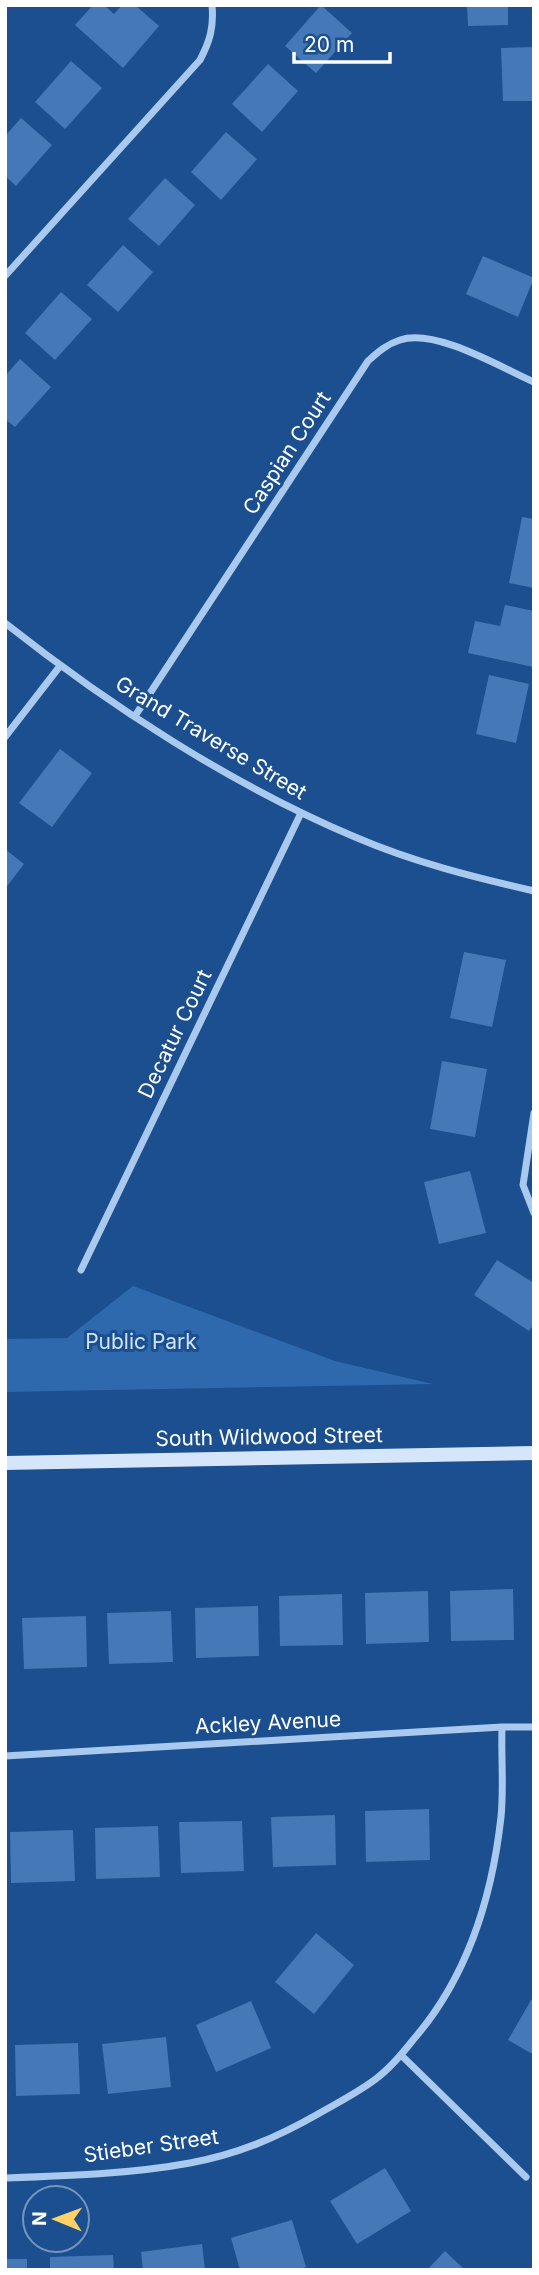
<svg xmlns="http://www.w3.org/2000/svg" width="539" height="2275" font-family="Inter,sans-serif">
<rect width="100%" height="100%" fill="#1b4f8f"/>
<path fill="#2e69ad" d="M133 1286 335 1361 433 1384 5 1392V1339L67 1338Z"/>
<path fill="#4478b7" d="M93 5H104L114 14 122 5H135L159 26 123 68 75 25Z
M321 5 352 33 316 73 285 46Z
M467 5H508V25L468 26Z
M534 47V101H503L501 48Z
M71 61 102 88 65 129 35 102Z
M268 64 298 91 262 132 232 104Z
M21 118 52 145 16 186 5 176V136Z
M226 132 257 159 221 200 191 172Z
M165 178 195 205 159 246 128 219Z
M123 245 153 272 118 312 87 285Z
M483 256 534 278 518 317 466 294Z
M61 292 92 319 55 360 25 333Z
M20 359 51 387 15 427 5 419V376Z
M522 517 534 519V588L509 583Z
M505 605 534 611 533 667 468 653 475 621 500 626Z
M489 675 529 684 516 743 476 734Z
M60 749 92 773 52 827 19 803Z
M5 849 24 864 5 889Z
M464 952 506 960 492 1027 450 1018Z
M442 1061 487 1069 475 1137 430 1129Z
M470 1171 486 1233 439 1244 424 1182Z
M497 1260 534 1283V1324L529 1331 474 1295Z
M513 1589 514 1640 451 1641 450 1591Z
M428 1591 429 1642 366 1644 365 1593Z
M342 1594 343 1645 280 1646 279 1596Z
M258 1606 259 1656 196 1658 195 1608Z
M171 1611 173 1662 109 1664 107 1613Z
M86 1616 87 1667 24 1669 22 1618Z
M429 1809 430 1860 366 1862 365 1811Z
M335 1815 336 1865 273 1867 271 1817Z
M242 1821 244 1871 181 1873 179 1822Z
M158 1826 160 1877 96 1879 95 1828Z
M73 1830 75 1881 11 1883 10 1832Z
M316 1933 354 1965 314 2014 275 1982Z
M534 1995V2055L508 2040Z
M251 2001 271 2048 216 2072 196 2025Z
M166 2037 171 2087 108 2094 102 2044Z
M78 2043 80 2094 16 2096 15 2045Z
M385 2168 411 2211 357 2244 330 2201Z
M292 2220 306 2267 297 2270H240L231 2238Z
M202 2244 205 2270H143L141 2252Z
M445 2251 465 2270H427Z
M113 2255 114 2270H50V2257Z
M5 2259H27V2270H5Z"/>
<g fill="none" stroke-linecap="round" stroke-linejoin="round">
<path stroke="#a9c9ee" stroke-width="7" d="M5 276 200 60C210 41 214 27 212 5
M5 623C110 706 232 785 355 837 413 862 473 877 534 891
M135 716 368 361C378 352 387 344 400 340 435 328 500 367 534 382
M5 737 60 666
M534 1113 523 1185 534 1213
M81 1270 301 813
M5 1756 502 1727H534
M401 2055 526 2177
M5 2178C66 2176 130 2174 190 2163 238 2154 276 2138 318 2114 337 2103 359 2092 377 2078 390 2068 402 2054 413 2040 467 1978 492 1898 501 1817 504 1788 501 1757 502 1727"/>
<path stroke="#d6e6fa" stroke-width="14" d="M5 1463 534 1453"/>
</g>
<g text-anchor="middle" stroke-width="6" stroke-linejoin="round" paint-order="stroke">
<g font-size="21" fill="#fff" stroke="#1b4f8f">
<text transform="translate(287 453) rotate(-57)" y="7">Caspian Court</text>
<text transform="translate(211 738) rotate(31)" y="7">Grand Traverse Street</text>
<text transform="translate(175 1034) rotate(-64)" y="7">Decatur Court</text>
<text transform="translate(269 1437) rotate(-1)" y="7">South Wildwood Street</text>
<text transform="translate(268 1723) rotate(-3)" y="7">Ackley Avenue</text>
<text transform="translate(151 2146) rotate(-8)" y="7">Stieber Street</text>
</g>
<g font-size="21" fill="#cfe3fa" stroke="#1b4f8f">
<text x="141" y="1349">Public Park</text>
</g>
</g>
<rect width="539" height="2275" fill="none" stroke="#ffffff" stroke-width="14"/>
<g transform="translate(56 2219) rotate(271)"><circle r="33" fill="#1b4f8f" stroke="#7695bc" stroke-width="2"/>
<path d="M0-5L12 26L0 18L-12 26Z" fill="#ffd166"/>
<text y="-10" font-size="19" font-weight="bold" text-anchor="middle" fill="#ffffff">N</text>
</g>
<path d="M294 52v10h96v-10" fill="none" stroke="#ffffff" stroke-width="3.5"/>
<text x="304" y="52" font-size="21" fill="#ffffff" stroke="#1b4f8f" stroke-width="5" paint-order="stroke">20 m</text>
</svg>
